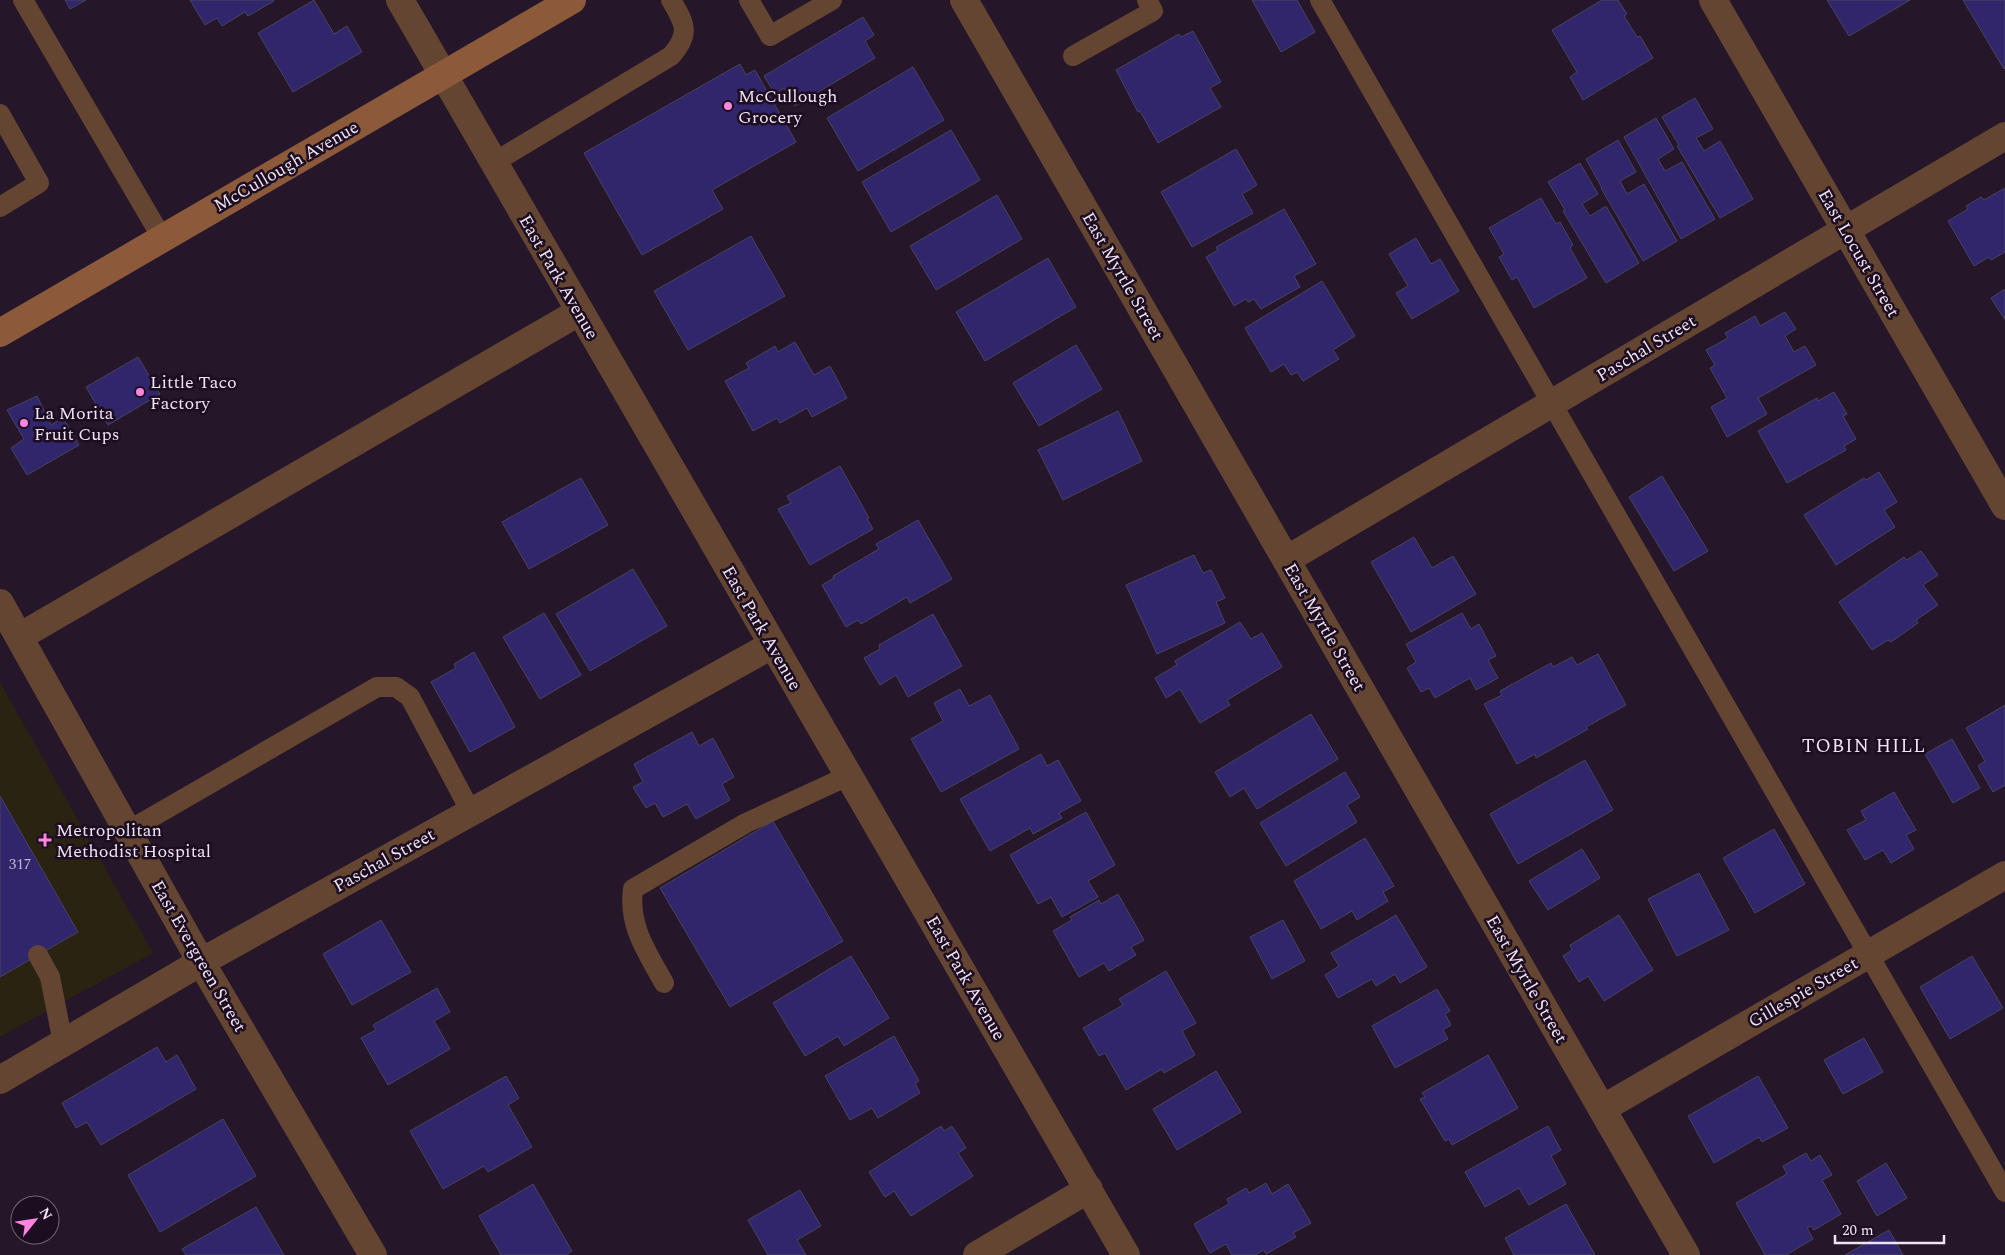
<svg xmlns="http://www.w3.org/2000/svg" width="2005" height="1255" font-family="Spectral,serif">
<rect width="100%" height="100%" fill="#251629"/>
<path fill="#2a2312" d="M0 682 153 953 0 1037Z"/>
<path fill="#31256b" stroke="#46455f" d="M65 0H86L70 9Z
M190 0H273L274 1 248 16 245 12 222 26 217 18 205 25Z
M314 0 334 34 347 26 362 52 293 92 258 33Z
M1252 0H1297L1315 32 1281 52Z
M1602 0H1618L1627 14 1624 16 1637 37 1640 36 1653 58 1583 100 1570 77 1577 72 1552 30Z
M1827 0H1910L1849 36Z
M1963 0H2005V68L2004 69Z
M863 17 874 35 865 41 875 58 795 106 784 88 775 94 764 76Z
M1193 31 1221 82 1210 88 1221 107 1158 143 1140 111 1138 112 1116 70 1179 34 1181 37Z
M740 64 746 75 755 70 796 142 712 190 723 209 642 255 584 153Z
M913 67 944 120 858 171 827 118Z
M1695 98 1713 129 1696 138 1704 151 1720 141 1753 199 1720 218 1677 146 1679 145 1662 117Z
M1656 118 1674 149 1658 159 1665 171 1682 162 1715 219 1681 239 1624 137Z
M951 130 980 180 891 232 862 182Z
M1618 140 1636 172 1620 181 1627 194 1644 184 1677 241 1643 261 1601 188H1602L1586 159Z
M1236 149 1257 185 1242 194 1253 213 1192 247 1161 192Z
M1580 163 1598 194 1582 204 1590 216 1606 206 1639 263 1606 283 1563 211 1565 210 1548 182Z
M2005 188V252L1991 260 1989 257 1974 266 1948 221 1968 209 1966 206 1981 197 1984 200Z
M997 195 1022 239 936 290 910 246Z
M1541 198 1556 224 1560 222 1573 245 1570 248 1587 278 1534 308 1517 277 1512 280 1499 257 1504 254 1489 228Z
M1284 209 1316 264 1294 276 1300 287 1261 309 1254 299 1248 302 1246 299 1234 306 1206 257 1218 250 1216 247Z
M751 236 785 296 688 350 654 291Z
M1416 238 1431 264 1440 259 1459 291 1412 319 1396 293 1408 286 1389 254Z
M1048 258 1076 307 985 361 956 312Z
M1322 281 1355 336 1333 350 1339 359 1303 381 1297 372 1291 375 1284 364 1271 372 1245 328Z
M2005 289V320L1991 298Z
M1785 312 1796 329 1785 336 1794 352 1805 346 1816 365 1758 398 1767 414 1727 437 1711 407 1727 398 1710 368 1715 365 1706 350 1728 338 1725 333 1755 316 1760 326Z
M795 342 814 375 830 366 847 398 812 417 807 408 780 423 777 418 753 431 725 381 749 368 746 363 775 346 778 352Z
M1076 345 1102 389 1039 426 1013 383Z
M138 357 160 394 108 425 86 387Z
M1834 392 1847 414 1843 416 1856 439 1844 446 1846 450 1787 483 1758 431 1817 398 1818 401Z
M37 396 51 425 63 418 79 445 27 475 11 448 24 439 7 410Z
M1118 411 1142 461 1063 500 1038 450Z
M840 466 869 518 867 519 873 529 810 565 778 509 791 503 787 496Z
M1879 472 1897 502 1884 510 1895 527 1836 565 1804 515 1864 478 1866 480Z
M1662 476 1708 551 1674 571 1629 497Z
M581 478 608 525 529 569 502 522Z
M918 520 952 579 910 603 907 597 861 624 858 620 846 627 822 585 834 578 833 576 879 549 876 544Z
M1414 537 1432 568 1453 556 1476 594 1411 632 1371 562Z
M1921 551 1938 575 1923 585 1938 605 1916 620 1918 623 1891 642 1888 640 1872 650 1839 602 1904 557 1907 560Z
M1194 555 1203 573 1211 570 1225 598 1216 602 1225 623 1157 654 1126 585Z
M633 569 667 626 590 671 556 614Z
M544 613 581 675 540 699 503 637Z
M1462 613 1471 629 1479 624 1496 656 1488 660 1498 678 1476 690 1470 678 1435 698 1429 688 1421 692 1407 668 1416 662 1406 644Z
M933 614 962 666 908 697 896 675 880 685 864 658 880 649 879 645Z
M1240 622 1251 639 1262 633 1282 667 1227 700 1230 705 1200 723 1180 689 1166 698 1155 678 1177 665 1175 661Z
M474 652 515 727 470 752 431 682 456 668 454 664Z
M1598 654 1626 705 1586 727 1588 729 1536 758 1535 754 1517 764 1484 704 1502 695 1500 691 1551 663 1553 667 1572 657 1577 665Z
M960 689 969 706 990 695 1019 749 941 792 911 739 943 721 934 703Z
M2005 705V785L1993 792 1978 766 1985 761 1966 728Z
M1311 714 1338 759 1257 809 1244 788 1230 797 1215 772Z
M692 732 699 746 713 738 734 777 722 784 730 800 696 819 687 804 663 817 655 803 646 808 633 787 643 782 634 764Z
M1952 739 1980 788 1953 803 1925 754Z
M1041 754 1047 766 1058 760 1081 801 1059 813 1062 818 1033 834 1030 828 990 851 960 799Z
M1585 760 1613 810 1518 864 1490 814Z
M1345 772 1360 797 1347 805 1357 822 1286 866 1260 823Z
M1894 792 1916 830 1906 835 1914 849 1891 863 1883 850 1865 860 1847 830 1866 820 1861 811Z
M0 796 78 932 0 977Z
M1086 812 1115 865 1088 881 1098 897 1062 917 1051 897 1038 904 1010 855Z
M773 821 843 941 730 1007 660 888Z
M1774 829 1805 884 1755 913 1723 858Z
M1365 838 1394 886 1383 892 1388 901 1357 920 1352 911 1321 929 1294 881Z
M1582 849 1600 878 1548 910 1529 881Z
M1699 873 1729 930 1677 956 1648 899Z
M1118 894 1144 940 1131 947 1136 955 1109 971 1104 963 1079 977 1053 931 1072 920 1070 917 1099 900 1101 904Z
M1396 915 1427 967 1400 983 1395 974 1376 986 1372 979 1338 998 1325 975 1339 966 1331 953Z
M1619 915 1653 970 1604 1001 1588 976 1579 982 1563 956 1572 950 1570 945Z
M381 920 411 972 352 1005 323 954Z
M1283 920 1305 961 1272 979 1250 937Z
M851 956 889 1018 844 1046 838 1036 805 1056 773 1003Z
M1972 956 2003 1008 1950 1039 1920 987Z
M1166 971 1196 1023 1182 1031 1195 1055 1164 1073 1162 1069 1126 1090 1105 1053 1099 1056 1083 1028 1123 1005 1119 999Z
M437 988 450 1012 434 1021 450 1049 388 1085 361 1038 376 1030 373 1025Z
M1437 989 1450 1011 1445 1014 1451 1025 1443 1030 1448 1039 1395 1068 1372 1026Z
M894 1036 919 1081 915 1083 920 1093 878 1118 872 1108 850 1120 825 1076Z
M1864 1038 1883 1072 1843 1094 1824 1060Z
M157 1047 166 1062 177 1055 196 1089 101 1145 87 1122 76 1128 62 1103Z
M1488 1055 1518 1108 1452 1145 1449 1139 1445 1141 1420 1099 1425 1097 1422 1093Z
M1216 1071 1241 1112 1177 1150 1153 1109Z
M506 1076 519 1098 508 1105 532 1147 488 1172 484 1166 443 1189 410 1131Z
M1758 1076 1788 1128 1762 1142 1759 1137 1714 1163 1688 1116Z
M223 1119 256 1176 160 1232 128 1175Z
M941 1126 944 1131 952 1126 966 1148 958 1153 973 1176 911 1216 894 1191 885 1197 869 1172Z
M1548 1126 1561 1150 1551 1156 1566 1184 1529 1205 1519 1188 1485 1207 1465 1172Z
M1806 1153 1811 1161 1820 1155 1832 1175 1822 1180 1841 1214 1814 1230 1811 1226 1807 1228 1813 1239 1786 1255H1765L1736 1203 1787 1174 1783 1166Z
M1886 1163 1907 1198 1877 1216 1857 1181Z
M1266 1183 1272 1194 1288 1184 1311 1223 1293 1233 1296 1237 1266 1254 1264 1250 1255 1255H1232L1226 1244 1210 1253 1194 1224 1229 1204 1227 1199 1246 1188 1249 1193Z
M533 1184 572 1251 566 1255H501L479 1216Z
M800 1190 821 1226 797 1240 806 1255H768L748 1220Z
M1566 1204 1595 1255H1514L1505 1238Z
M256 1207 284 1255H186L182 1249Z
M1889 1230 1903 1255H1845Z"/>
<g fill="none" stroke-linecap="round" stroke-linejoin="round">
<path stroke="#644531" stroke-width="20" d="M23 0 162 238
M749 0 770 36 832 0
M1320 0 2005 1192
M1073 56 1153 11 1147 0
M0 114 39 183 0 207
M493 163 671 56C691 33 685 24 671 0
M128 831 377 687H396L410 697 471 812
M38 955 50 977 63 1043
M664 983C647 952 628 926 633 889L746 823 848 776"/>
<path stroke="#644531" stroke-width="28" d="M400 0 1126 1255
M964 0 1686 1255
M1713 0 2005 506
M1286 560 2005 136
M0 603 201 962 373 1255
M19 637 579 312
M0 1080 201 962 772 645
M1602 1109 2005 875
M977 1255 1089 1189"/>
<path stroke="#8c5a3a" stroke-width="28" d="M0 333 572 0"/>
</g>
<g fill="#ff85df" stroke="#1c0d20" stroke-width="2">
<circle cx="728" cy="106" r="5"/>
<circle cx="140" cy="392" r="5"/>
<circle cx="24" cy="423" r="5"/>
<path d="M42.5 832.5h5v5h5v5h-5v5h-5v-5h-5v-5h5z"/>
</g>
<g text-anchor="middle" stroke-width="5" stroke-linejoin="round" paint-order="stroke">
<g font-size="15" fill="#c0b4d0">
<text x="20" y="869">317</text>
</g>
<g font-size="18" fill="#efe4f2" stroke="#1c0d20" text-anchor="start">
<text x="738" y="102">McCullough<tspan x="738" dy="21">Grocery</tspan></text>
<text x="150" y="388">Little Taco<tspan x="150" dy="21">Factory</tspan></text>
<text x="34" y="419">La Morita<tspan x="34" dy="21">Fruit Cups</tspan></text>
<text x="56" y="836">Metropolitan<tspan x="56" dy="21">Methodist Hospital</tspan></text>
</g>
<g font-size="18" fill="#efe4f2" stroke="#1c0d20">
<text transform="translate(286 166) rotate(-30)" y="6">McCullough Avenue</text>
<text transform="translate(1859 253) rotate(60)" y="6">East Locust Street</text>
<text transform="translate(1123 276) rotate(60)" y="6">East Myrtle Street</text>
<text transform="translate(559 277) rotate(60)" y="6">East Park Avenue</text>
<text transform="translate(1646 348) rotate(-31)" y="6">Paschal Street</text>
<text transform="translate(1325 627) rotate(60)" y="6">East Myrtle Street</text>
<text transform="translate(762 628) rotate(60)" y="6">East Park Avenue</text>
<text transform="translate(384 860) rotate(-29)" y="6">Paschal Street</text>
<text transform="translate(199 956) rotate(60)" y="6">East Evergreen Street</text>
<text transform="translate(966 978) rotate(60)" y="6">East Park Avenue</text>
<text transform="translate(1527 979) rotate(60)" y="6">East Myrtle Street</text>
<text transform="translate(1803 992) rotate(-30)" y="6">Gillespie Street</text>
</g>
<g font-size="19" letter-spacing="1" fill="#efe4f2" stroke="#1c0d20">
<text x="1864" y="752">TOBIN HILL</text>
</g>
</g>
<g transform="translate(35 1220) rotate(60)"><circle r="24" fill="#1c0d20" stroke="#706374"/>
<path d="M0-4L9 19L0 12L-9 19Z" fill="#ff85df"/>
<text y="-8" font-size="14" font-weight="bold" text-anchor="middle" fill="#efe4f2">N</text>
</g>
<path d="M1835 1235v8h109v-8" fill="none" stroke="#efe4f2" stroke-width="2.5"/>
<text x="1842" y="1235" font-size="15" fill="#efe4f2" stroke="#1c0d20" stroke-width="4" paint-order="stroke">20 m</text>
</svg>
